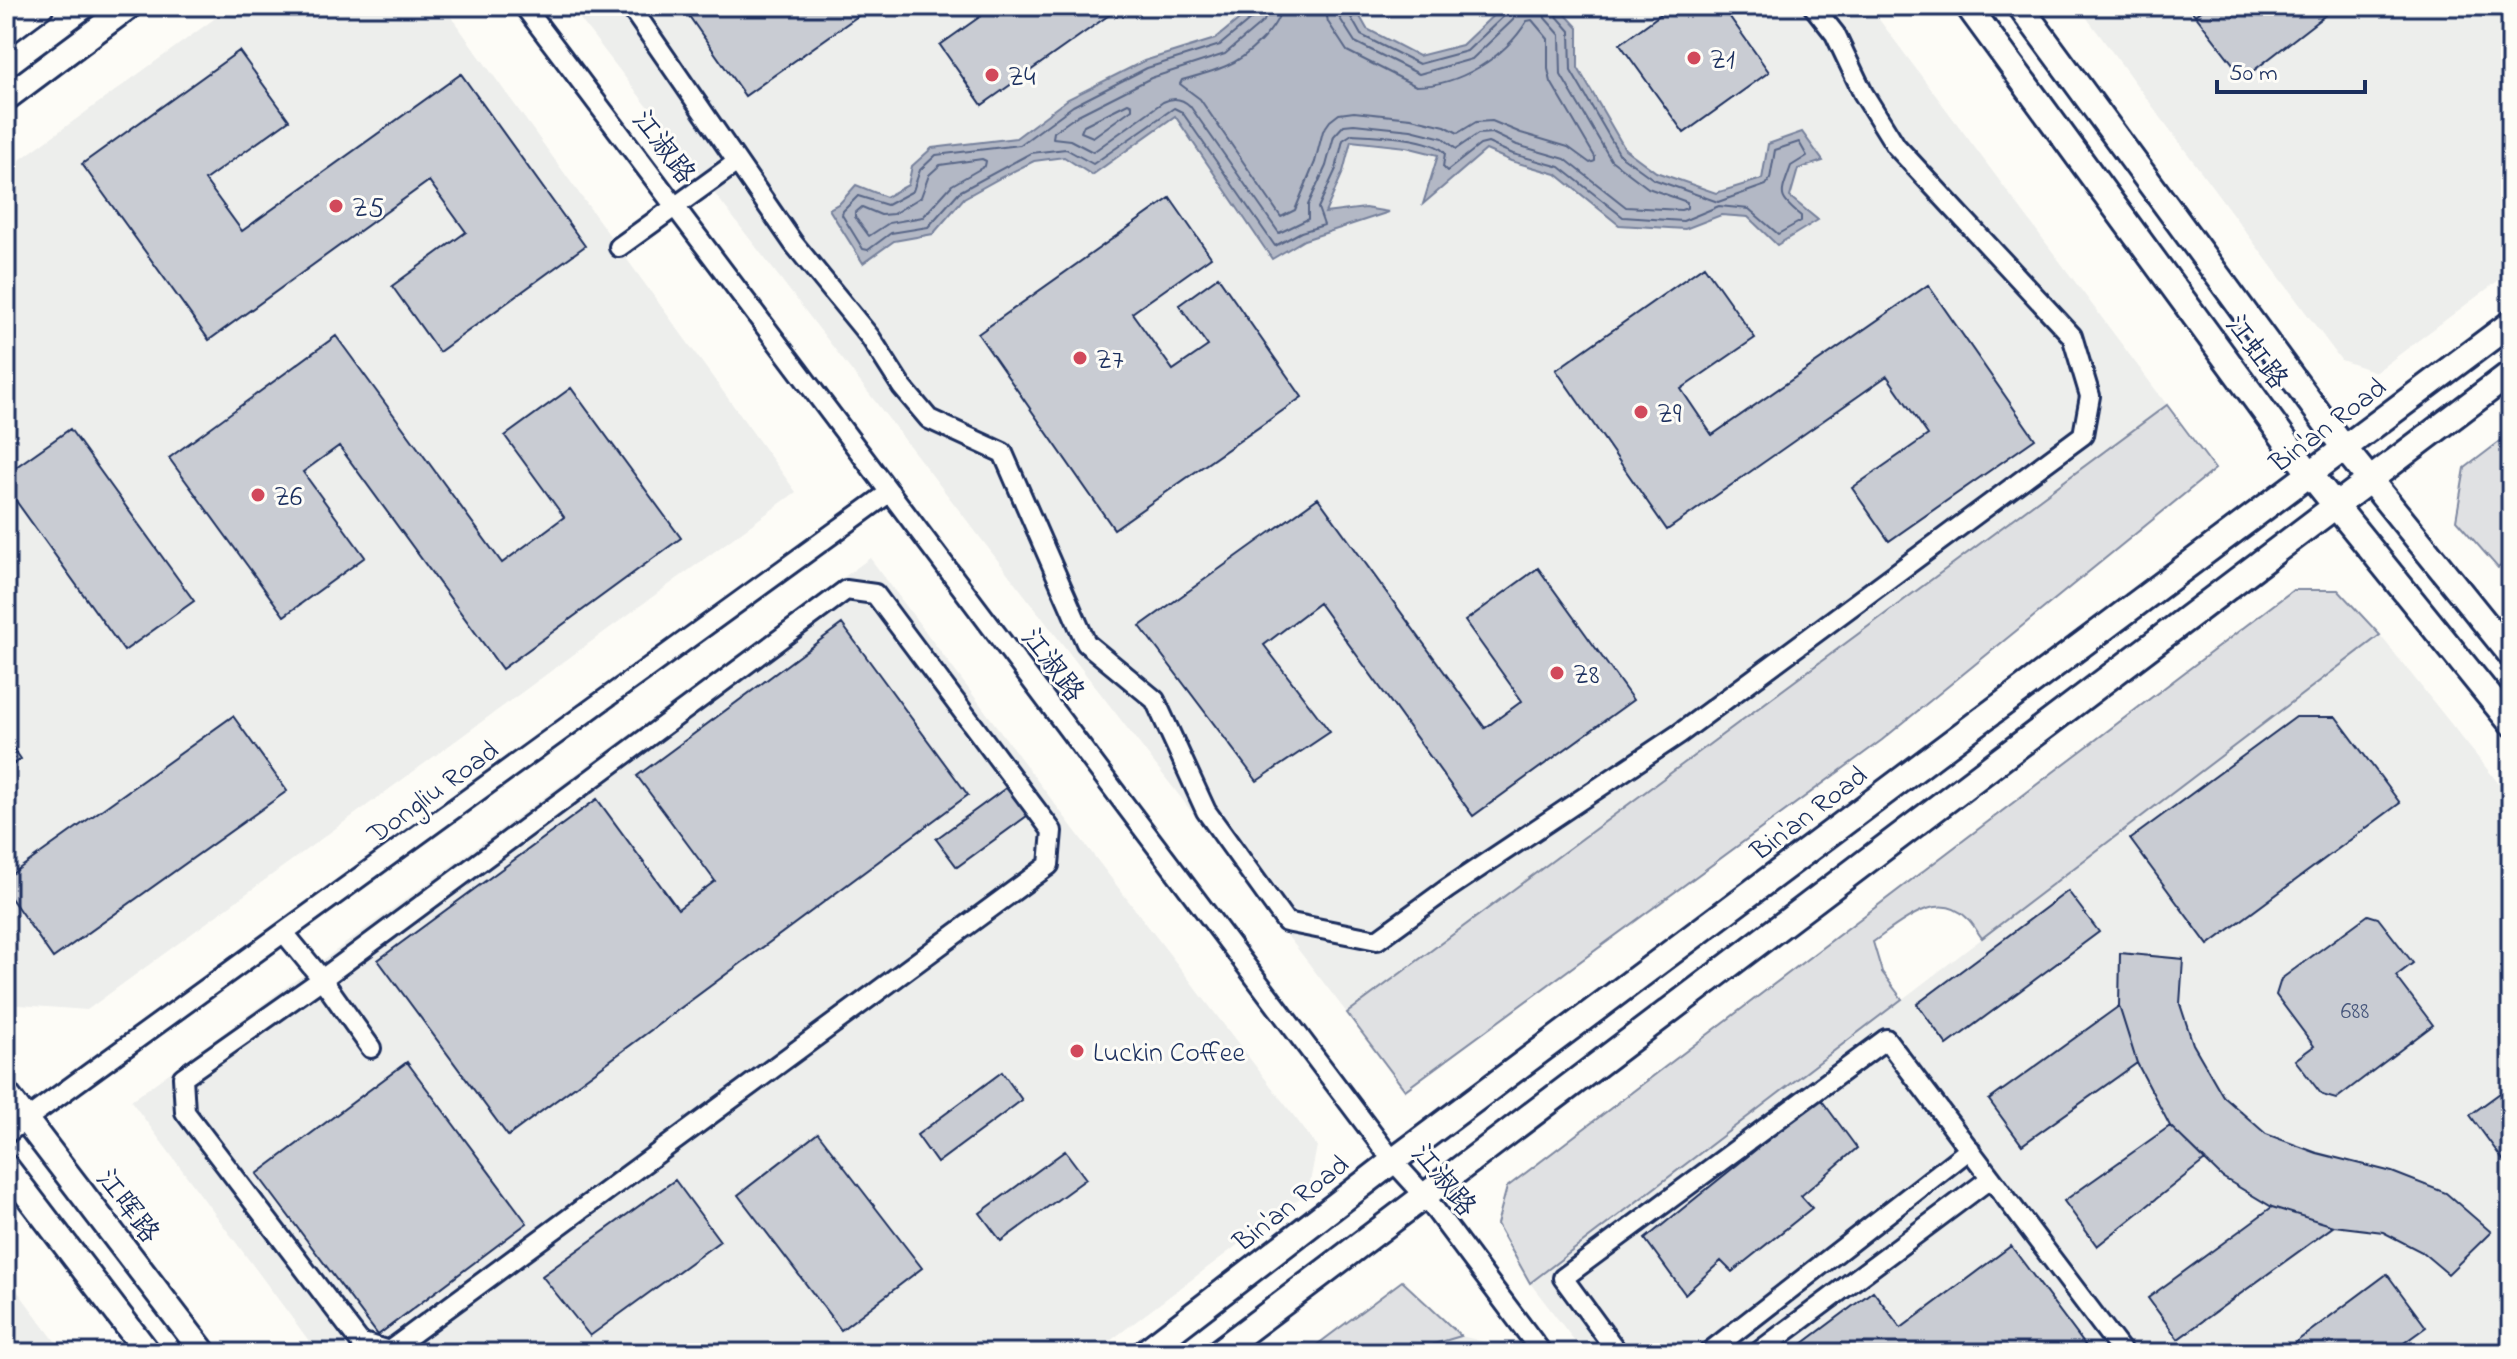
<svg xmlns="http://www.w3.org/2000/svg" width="2517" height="1359" font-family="'Indie Flower','LXGW WenKai TC',sans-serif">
<rect width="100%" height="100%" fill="#fdfcf7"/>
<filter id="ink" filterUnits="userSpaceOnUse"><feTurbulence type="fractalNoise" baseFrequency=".0125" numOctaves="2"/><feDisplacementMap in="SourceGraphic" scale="16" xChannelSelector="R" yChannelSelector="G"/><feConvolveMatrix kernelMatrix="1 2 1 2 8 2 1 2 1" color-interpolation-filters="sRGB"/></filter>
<g filter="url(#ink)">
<path fill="#edeeec" d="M232 6H443L796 492 87 1010 6 1004V170Z
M570 6H1869L2167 405 1347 1013Z
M2078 6H2511V271L2376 372 2341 360Z
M870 558 1091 852 1317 1146 1308 1192 1094 1353H318L131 1101Z
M2380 635 2511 799V1338L2491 1353H1584L1530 1283Z
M6 1276 64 1353H6Z
M1461 1336 1489 1343 1495 1353H1422L1434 1344Z"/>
<path fill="#e0e1e3" stroke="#7e88a0" stroke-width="2" d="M2167 405 2215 469 1882 740 1405 1090 1347 1013Z
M2511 433V558L2498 568 2456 520 2465 468Z
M2293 590H2338L2380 635 1982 938C1977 932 1973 923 1967 918 1938 888 1899 924 1873 942L1882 972 1902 999 1530 1283 1497 1224 1507 1187Z
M1402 1281 1461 1336 1434 1344 1422 1353H1306Z"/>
<path fill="#b3b8c5" stroke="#76819c" stroke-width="2" d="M1255 6H1354L1367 29 1419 56 1462 45 1503 6H1558L1578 28V68L1625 149 1656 172 1716 193 1762 179 1768 144 1802 132 1823 161 1798 169 1790 197 1818 220 1777 245 1748 217 1721 215 1685 229 1619 225 1556 174 1511 161 1486 150 1423 204 1438 155 1406 147 1351 141 1343 172 1325 213 1365 208 1389 212 1304 240 1272 259 1175 116 1092 175 1064 157 1034 161 1000 178 964 198 933 234 894 241 863 263 829 209 840 203 856 185 886 197 908 185 912 166 932 148 1016 138 1068 99 1144 61 1215 39Z"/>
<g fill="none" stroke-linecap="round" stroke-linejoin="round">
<path stroke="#586687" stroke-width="2" d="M1259 6 1256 15 1220 45 1147 68 1073 106 1020 145 936 155 920 170 913 191 887 205 858 196 843 211 842 215 863 249 868 250 891 233 928 227 959 192 1031 153 1066 149 1093 164 1174 108 1182 112 1275 246 1301 232 1324 225 1318 208 1336 169 1343 140 1352 134C1373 135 1433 137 1445 153L1443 167 1447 171 1480 145 1488 143 1513 154 1560 167 1623 217 1683 221 1719 206 1749 209 1778 234 1801 221V216C1776 196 1781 195 1791 166L1807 156 1799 142 1775 150 1770 179 1766 185 1718 202 1653 179 1620 155 1571 71 1570 31 1555 14 1553 6
M1269 6 1264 21 1225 54 1151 78 1078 115 1054 132 1053 138 1070 140 1093 152 1163 102C1173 97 1182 98 1190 106L1279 233 1308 219V205L1326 166 1334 136 1344 125 1354 124 1411 130 1443 138 1456 149 1478 134 1492 133 1517 145 1565 159 1626 207 1681 210 1687 208V202L1648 188 1611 160 1561 75 1560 35 1545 18 1543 6
M1281 6C1280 28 1246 58 1226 66 1212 72 1197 76 1182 80L1180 84 1200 99 1281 217 1295 210 1315 162 1323 131 1330 121 1339 114 1354 112 1411 118 1445 126 1458 133 1476 122 1492 121 1521 133 1568 147 1590 163 1595 161V157L1551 82 1548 69V39L1532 20 1527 21C1505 57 1459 86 1416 86L1347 51 1328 22 1325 6
M1337 6 1339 17 1355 42 1419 74 1472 59 1513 20 1518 6
M1347 6 1348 12 1361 35 1419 64 1467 51 1505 15 1508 6
M1128 103 1132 105V109L1093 137 1081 132 1084 125Z
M982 159 986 161 985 166 952 185 923 217 889 223 869 236 855 217V213L862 207 881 215 893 214 921 197 929 175 940 165Z"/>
</g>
<path fill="#c9ccd3" stroke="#1b2f5e" stroke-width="2" d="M682 6H872L745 96Z
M995 6H1118L1119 8 982 105 940 45Z
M1672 6H1722L1769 72 1684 133 1620 44Z
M2188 6H2337L2244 78Z
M2207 6H2337L2244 78 2195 15Z
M239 51 289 120 205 180 242 231 461 74 585 246 439 352 392 286 466 232 429 181 209 340 82 164Z
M1170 198 1211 257 1132 313 1173 370 1208 346 1179 305 1218 277 1302 397 1114 529 978 334Z
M1704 266 1755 338 1681 389 1712 435 1928 285 2035 439 1889 541 1852 488 1928 435 1887 376 1667 530 1556 370Z
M336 336 502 563 564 517 505 436 571 388 681 538 502 669 339 446 303 472 365 557 284 616 169 458Z
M70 429 194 601 124 651 6 487V474Z
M1318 498 1485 728 1522 701 1465 621 1538 568 1633 700 1473 816 1319 603 1264 645 1330 732 1257 781 1140 626Z
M842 624 968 795 508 1136 378 960 597 799 678 909 715 881 637 776Z
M233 716 287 791 53 958 6 891V878Z
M2296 717H2336L2400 803 2208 945 2130 839Z
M6 737 21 759 6 770Z
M1021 777 1042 805 957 867 936 839Z
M2068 891 2099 932 1947 1045 1917 1004Z
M2368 915 2378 918 2413 963 2396 976 2433 1025 2336 1099 2322 1095 2295 1060 2314 1046 2276 995 2281 979Z
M2120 953 2183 959 2180 1004 2193 1044 2223 1096 2266 1134 2317 1153 2392 1172 2446 1193 2491 1232 2448 1274 2422 1252 2383 1232 2334 1226 2272 1207 2222 1177 2170 1126 2137 1063 2119 1006Z
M2119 1006 2137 1063 2022 1145 1989 1100Z
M407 1062 527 1223 378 1335 257 1174Z
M1002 1072 1022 1100 937 1163 917 1135Z
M2511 1085V1171L2470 1115Z
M1820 1098 1857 1148 1801 1196 1812 1208 1732 1272 1721 1261 1685 1294 1645 1239Z
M2170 1126 2205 1160 2097 1246 2064 1201Z
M818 1133 922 1268 841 1330 738 1195Z
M1065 1151 1086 1179 1001 1241 980 1213Z
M675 1180 720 1241 590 1336 542 1276Z
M2272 1207 2334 1226 2178 1339 2148 1298Z
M2011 1246 2091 1353H1790L1873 1291 1901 1328Z
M2387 1274 2426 1327 2390 1353H2281Z
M6 1335 19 1353H6Z"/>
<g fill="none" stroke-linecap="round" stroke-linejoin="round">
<g stroke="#1b2f5e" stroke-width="24">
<path id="minor" d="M524 6 1393 1161 1424 1195 1542 1353
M630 6 794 244 870 337 902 387 929 419 1003 453 1086 643 1155 700 1206 811 1286 922 1377 940 1447 889 1679 734 2083 435 2090 396 2072 336 1896 146 1863 93 1835 34 1813 6
M619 247 737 162
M846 590 875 594 1052 831 1049 865 389 1351 360 1342 185 1112 183 1077 322 979Z
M285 934 322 979 371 1048
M6 1134 890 492
M1618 1353 1563 1278 1886 1039 2123 1353
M1708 1353 1970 1149
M1757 1353 1991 1178"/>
</g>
<g stroke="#1b2f5e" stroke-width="30">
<path id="major" d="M1968 6 2310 474 2511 723
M2020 6 2344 448 2511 655
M6 32 41 6
M6 98 129 6
M6 1094 204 1353
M6 1167 148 1353
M1144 1353 1393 1161 2511 323
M1217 1353 2511 373"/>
</g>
<use href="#minor" stroke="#fdfcf7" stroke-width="18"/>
<use href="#major" stroke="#fdfcf7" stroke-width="24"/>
</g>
</g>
<g fill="#d1495b" stroke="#fdfcf7" stroke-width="3">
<circle cx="1694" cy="58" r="8"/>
<circle cx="992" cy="75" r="8"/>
<circle cx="336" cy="206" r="8"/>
<circle cx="1080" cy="358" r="8"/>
<circle cx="1641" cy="412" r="8"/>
<circle cx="258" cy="495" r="8"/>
<circle cx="1557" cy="673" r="8"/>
<circle cx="1077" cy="1051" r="8"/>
</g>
<g text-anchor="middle" stroke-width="6" stroke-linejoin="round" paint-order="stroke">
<g font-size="24" fill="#46567b">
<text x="2355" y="1018">688</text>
</g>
<g font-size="28" fill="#1b2f5e" stroke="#fdfcf7" text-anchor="start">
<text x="1710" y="68">Z1</text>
<text x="1008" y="85">Z4</text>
<text x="352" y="216">Z5</text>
<text x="1096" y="368">Z7</text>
<text x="1657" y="422">Z9</text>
<text x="274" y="505">Z6</text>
<text x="1573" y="683">Z8</text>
<text x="1093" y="1061">Luckin Coffee</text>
</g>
<g font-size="28" fill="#1b2f5e" stroke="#fdfcf7">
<text transform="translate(665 146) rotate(53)" y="10">江淑路</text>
<text transform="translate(2258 351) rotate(54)" y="10">江虹路</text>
<text transform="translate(2327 424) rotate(-37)" y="10">Bin'an Road</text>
<text transform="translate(1054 664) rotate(53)" y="10">江淑路</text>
<text transform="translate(432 791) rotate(-36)" y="10">Dongliu Road</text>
<text transform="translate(1808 812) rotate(-37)" y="10">Bin'an Road</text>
<text transform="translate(1445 1179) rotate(51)" y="10">江淑路</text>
<text transform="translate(1290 1202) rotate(-38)" y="10">Bin'an Road</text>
<text transform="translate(129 1205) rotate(53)" y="10">江晖路</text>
</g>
</g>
<rect width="2517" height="1359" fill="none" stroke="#fdfcf7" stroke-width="32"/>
<rect x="16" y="16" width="2485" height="1327" fill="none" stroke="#1b2f5e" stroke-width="3" filter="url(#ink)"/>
<path d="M2217 80v12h148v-12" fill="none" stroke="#1b2f5e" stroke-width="4"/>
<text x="2229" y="80" font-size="24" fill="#1b2f5e" stroke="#fdfcf7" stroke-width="6" paint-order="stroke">50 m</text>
</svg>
